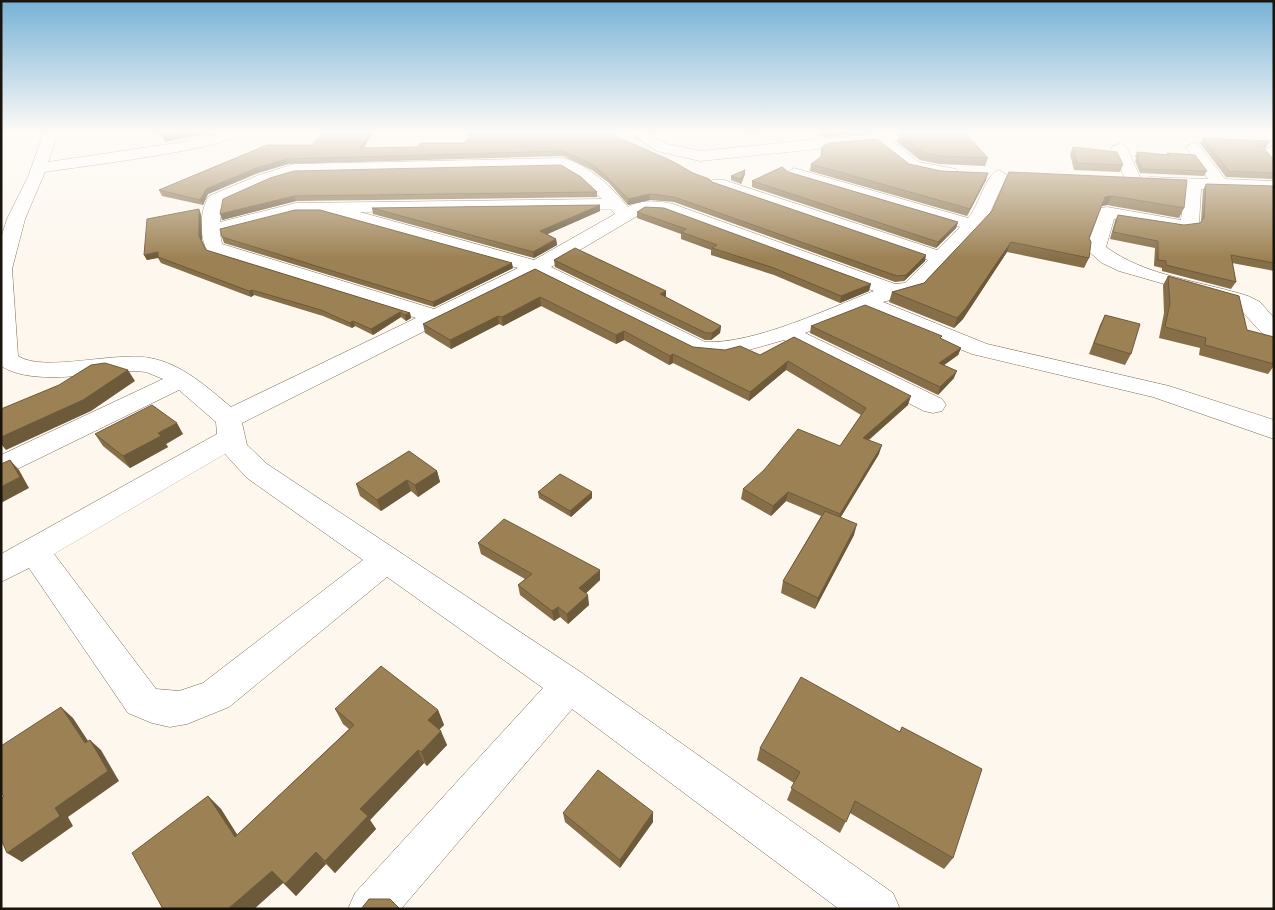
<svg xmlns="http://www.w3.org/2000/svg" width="1275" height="910" font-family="Manrope,sans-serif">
<rect width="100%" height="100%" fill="#fdf7ee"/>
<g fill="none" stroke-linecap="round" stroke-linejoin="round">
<g stroke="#796c57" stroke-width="1">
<path id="street" d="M44 132H58L48 162 183 142 224 132H243C231 149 75 167 45 172L25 219 12 269 18 356C44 373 115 351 150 358 182 364 207 387 231 407L416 318 209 253C199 239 199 211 209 196L259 175 294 164 563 158C589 165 612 187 628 207 642 199 658 201 673 204L895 284 905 283 928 260 712 186 710 183 712 180H724L937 250 960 227 788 176 786 173 794 168 968 218C979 207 985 174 999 170L1007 175 987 219 919 292 883 302 987 344 1169 386 1274 420V439L1153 397 972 354 863 310 805 333 942 399 946 405 942 411 933 413 924 411 784 340 724 357 693 354 536 275 242 423 247 445 267 464 582 673 893 893 900 909H839L572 709 401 909H348L355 893 543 688 387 577 229 707 187 724 170 727 152 723 128 713 29 568 1 582V554L217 434 216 422 179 390 1 477V455L163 379 146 372 135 371C98 372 33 387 1 366V238L7 219 28 177ZM562 168 582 181 602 199 296 203 220 222 223 203 271 181 295 174ZM611 209 615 214 534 260 360 212ZM653 211 664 213 874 291C827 309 755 344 705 342L551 267 644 212ZM296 213H322L518 268 434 309 222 244 220 233ZM225 454 247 478 363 560 203 683 179 691 156 689 54 554Z
M629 132H646L667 144 700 151 872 134 873 132H944L937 136 892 141 919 162 956 169 958 172 950 177 908 169 876 143 700 161 657 151Z
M1119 143 1127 148 1142 181 1140 184 1134 186 1126 181 1111 148Z
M1193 143 1198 144 1225 179 1274 181V191L1201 189 1199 224 1196 228 1181 230 1114 219 1106 247C1147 277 1201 281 1248 296L1260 302 1274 318V339C1258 335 1248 314 1234 304L1119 271 1102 263 1086 249 1101 208 1107 207 1181 220 1184 188 1150 187 1142 182 1150 177 1208 179 1186 147Z
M1274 145V164L1269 162 1261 152Z"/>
</g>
<use href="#street" fill="#fff" fill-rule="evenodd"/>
</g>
<path fill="#866f48" d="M471 132 693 173 712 182 925 261 904 281 895 282 674 202 650 200 628 205 609 183 592 170 563 156 288 164 258 173 208 194 203 205 162 196 159 190 267 145 364 148 418 147 465 143Z
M738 132H761L760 134Z
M899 134 988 158 985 166 939 164 920 160 897 142Z
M1203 138 1266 147 1264 149 1271 157 1274 159V179L1226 177 1200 143Z
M822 147 941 171 988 173 986 180 967 216 810 171 811 164 821 157Z
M1073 147 1123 165 1120 172 1074 170 1070 154Z
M1137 152 1166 155 1167 153 1207 171 1204 176 1140 173 1135 161 1136 158 1135 156Z
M561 165 597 192V197L296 201 222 220 223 199Z
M745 170V174L741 184 731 180V176Z
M788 172 958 222 956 228 936 248 752 187V181Z
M1009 172 1184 208 1179 218 1107 205 1101 206 1089 238V258L1084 268 1007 252 963 319 954 328 889 302 892 292 924 283 992 211Z
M1206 184 1274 186V271L1232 263 1236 282 1231 289 1162 271V268L1154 266 1155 248 1110 239 1115 221 1118 215 1184 225 1200 223 1201 222 1203 190Z
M600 205V211L547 234 556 239 557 245 534 258 373 214 372 208Z
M637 212 869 291 840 303 774 275 711 255V250L681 239V234L637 218Z
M201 214 202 240 206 250 410 313 411 318 406 321 401 317 373 335 355 326 352 328 323 316 254 295 251 297 161 263 158 258 147 260 144 255Z
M222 237 513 268 434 307 224 243Z
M554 260 666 298 721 326 720 333 711 340H705L555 267Z
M535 269 693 347 760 355 794 337 908 405 869 440 879 454 841 517 854 535 815 609 781 593 783 581 821 516 786 501 771 516 741 499 743 489 840 446 861 415 786 370 749 401 673 363 669 365 624 340 616 344 541 306 503 326 499 324 451 349 425 333 423 324Z
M1168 276 1247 330 1274 337V366L1268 374 1199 355 1200 348 1159 338 1164 313 1163 285Z
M1105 315 1131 354 1125 365 1089 354 1100 325Z
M811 326 941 339 961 348 958 355 944 365 954 378 938 395 810 333Z
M95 434H183L166 444 168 447 130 468 103 446Z
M437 471 440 482 418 497 411 491 381 511 360 496 356 484Z
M538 492 592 498 571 517 539 498Z
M478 543 600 580 586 593 589 605 568 624 560 617 554 621 520 595 518 585 525 579 481 554Z
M335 709 438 710 444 725 439 729 447 745 427 766 424 763 370 820 376 829 335 873 326 864 296 896 283 883 254 909H163L208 796 221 809 237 835 349 729 343 724Z
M902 727 953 858 944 869 850 813 840 833 787 800 794 783 757 760 760 748 900 731Z
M563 813 653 822 620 868 565 822Z"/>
<path fill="#6d5a3b" d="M158 132H165L166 134 159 135Z
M186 132H214L165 142 162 136Z
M369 132H373L361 153 360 148Z
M823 132H871L822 137Z
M1270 141 1266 147 1260 153 1263 147Z
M286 159 288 164 258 173 208 194 203 205 200 200 206 189 256 168Z
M745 170V174L741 184V179Z
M988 173 986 180 967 216 970 209Z
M650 194V200L628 205V199Z
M294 196 296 201 222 220 220 214Z
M1112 196 1107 205 1101 206 1105 197Z
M600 205V211L541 237 540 231Z
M199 209 201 214 202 241 199 236Z
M958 222 956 228 936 248 938 242Z
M556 239 557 245 534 258 533 252Z
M1011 242 1007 252 963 319 954 328 957 318Z
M158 252 161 257 147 260 144 255Z
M926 255 925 261 904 281 906 275Z
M512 263 513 268 434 307 433 302Z
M871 284 869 291 840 303 841 296Z
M252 290 254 295 251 297 249 291Z
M666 291V298L660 294Z
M540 297 541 306 503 326 502 317Z
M400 312 401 317 373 335 371 329Z
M410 313 411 318 406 321 405 315Z
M498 316 499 324 451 349 450 340Z
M353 321 355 326 352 328 350 323Z
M721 326 720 333 711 340 712 333Z
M624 331V340L616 344V335Z
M961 348 958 355 936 371 939 363Z
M673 354V363L669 365 670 356Z
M788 361 786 370 749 401 750 392Z
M128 370 135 381 91 411 6 450 1 444V437Z
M957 371 954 378 938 395 940 387Z
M911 396 908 405 860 447 863 438Z
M177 423 183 434 166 444 168 447 130 468 123 456 158 433Z
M882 445 879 454 837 523 840 514Z
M10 460 19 470 29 488 1 503V487Z
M437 471 440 482 418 497 415 485Z
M407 480 411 491 381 511 377 500Z
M592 492V498L571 517 570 511Z
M788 492 786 501 771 516 773 506Z
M857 524 854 535 815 609 818 598Z
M600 570V580L580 599 579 588Z
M588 595 589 605 568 624 567 614Z
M558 607 560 617 554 621 552 611Z
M61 707 73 718 96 753 85 743Z
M438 710 444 725 434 735 428 720Z
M441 731 447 745 427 766 421 752Z
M90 740 101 750 119 781 68 817 73 826 22 862 7 853 55 808Z
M418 750 424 763 370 820 376 829 335 873 325 861 360 809Z
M208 796 221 809 247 850 235 837Z
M653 812V822L620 868V860Z
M316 852 326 864 296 896 285 884Z
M272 871 284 882 254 909H228Z"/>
<path fill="#9c8154" stroke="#6d5a3b" d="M163 132H186L162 136Z
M323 132H369L360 148 418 147 420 143H465L471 132H606L672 161 693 173 709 179 712 182 926 255 906 275 897 276 674 197 650 194 628 199 608 178 592 164 563 151 286 159 256 168 206 189 200 200 159 190 267 145H312Z
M921 132H964L988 158 942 156 922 152 899 134Z
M1203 138 1270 141 1263 147 1271 157 1274 159V173L1229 171Z
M877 139 909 164 941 171 988 173 970 209 811 164 821 157 822 147 829 143Z
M1073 147 1117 152 1123 165 1077 163Z
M1137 152 1169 155 1167 153 1195 155 1207 171 1142 169 1137 156 1139 157Z
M561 165 581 177 597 192 294 196 220 214 223 199 270 178 294 171Z
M782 167 788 172 958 222 938 242 752 181Z
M745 170 741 179 731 176Z
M1009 172 1187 180 1184 208 1112 196 1105 197 1089 238 1091 242 1089 258 1011 242 966 308 957 318 892 292 924 283 992 211Z
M1206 184 1274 186V263L1231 255 1236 282 1166 265V261L1158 260V241L1113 232 1118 215 1184 225 1200 223 1204 218Z
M600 205 540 231 556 239 533 252 372 208Z
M645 207 664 208 871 284 841 296 774 268 712 248 717 245 681 232 686 229 637 212Z
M199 209V236L206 250 410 313 405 315 400 312 371 329 353 321 350 323 321 310 252 290 249 291 158 257V252L144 255 147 219Z
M295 210H320L512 263 433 302 222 237 220 229Z
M575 248 666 291 660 294 721 326 712 333H706L554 260Z
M535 269 693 347 725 350 740 346 760 355 794 337 911 396 863 438 882 445 840 514 788 492 773 506 743 489 764 470 798 429 840 446 866 408 788 361 750 392 673 354 670 356 624 331 616 335 540 297 502 317 498 316 450 340 423 324Z
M1168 276 1239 296 1247 330 1274 337V364L1205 345 1206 338 1165 327 1170 303Z
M865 305 942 336 940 338 961 348 939 363 957 371 940 387 811 326Z
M1105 315 1140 324 1131 354 1094 343Z
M105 363 128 370 83 400 1 437V409L59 385 91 365Z
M152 405 177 423 158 433 161 436 123 456 95 434Z
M409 451 437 471 415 485 407 480 377 500 356 484Z
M10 460 20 477 1 487V464Z
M560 474 592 492 570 511 538 492Z
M825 511 857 524 818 598 783 581Z
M504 519 600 570 579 588 588 595 567 614 558 607 552 611 518 585 532 574 478 543Z
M381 666 438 710 428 720 441 731 421 752 418 750 360 809 368 816 325 861 316 852 285 884 272 871 228 909H163L132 853 208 796 235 837 354 725 335 709Z
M801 677 900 732 902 727 982 769 953 858 855 801 846 822 791 788 800 772 760 748Z
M61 707 85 743 90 740 108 771 55 808 60 816 7 853 1 839V798L4 797 1 792V746Z
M598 770 653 812 620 860 563 813Z
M369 899H390L400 909H361Z"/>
<linearGradient id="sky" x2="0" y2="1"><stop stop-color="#76b2d6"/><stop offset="0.51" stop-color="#fefbf7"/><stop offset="1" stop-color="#fefbf7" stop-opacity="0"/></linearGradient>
<rect width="1275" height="259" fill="url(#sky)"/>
<rect width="1275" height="910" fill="none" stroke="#19140c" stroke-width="5"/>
</svg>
